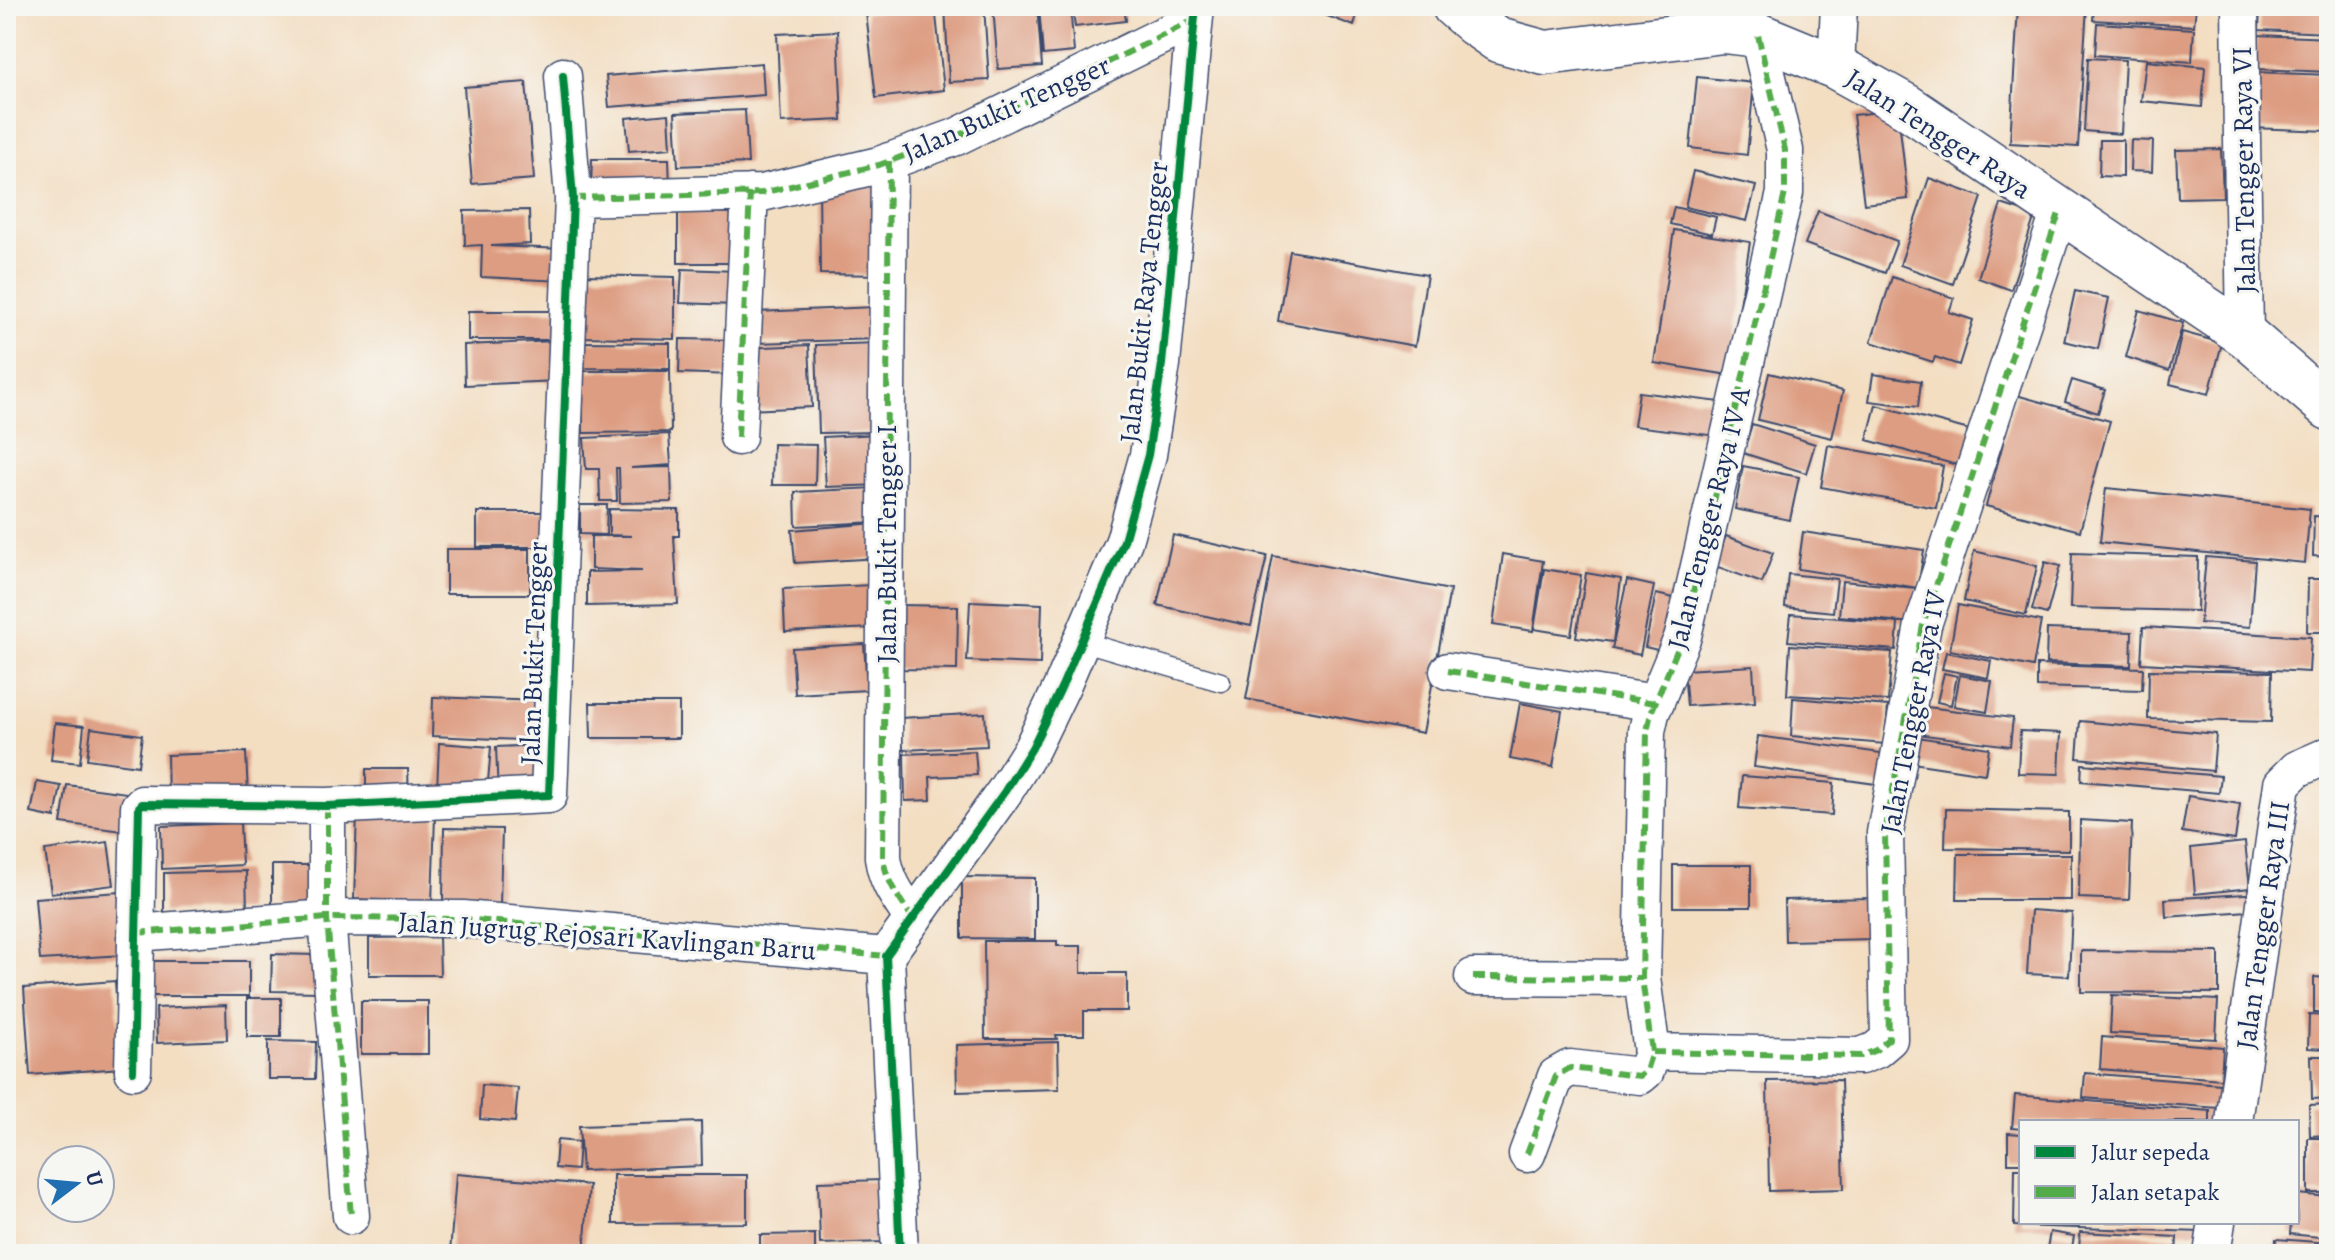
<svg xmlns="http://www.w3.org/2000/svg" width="2335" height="1260" font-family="Alegreya,serif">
<rect width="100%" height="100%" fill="#f6f6f2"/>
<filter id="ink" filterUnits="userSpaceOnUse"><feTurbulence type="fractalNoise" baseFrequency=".0125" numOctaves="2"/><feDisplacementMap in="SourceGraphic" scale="16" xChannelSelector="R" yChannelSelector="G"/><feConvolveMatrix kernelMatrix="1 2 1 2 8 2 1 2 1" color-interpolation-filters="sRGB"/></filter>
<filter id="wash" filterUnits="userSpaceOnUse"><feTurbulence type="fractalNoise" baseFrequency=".006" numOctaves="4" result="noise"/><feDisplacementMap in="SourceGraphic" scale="32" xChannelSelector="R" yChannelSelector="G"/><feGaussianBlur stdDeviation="1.8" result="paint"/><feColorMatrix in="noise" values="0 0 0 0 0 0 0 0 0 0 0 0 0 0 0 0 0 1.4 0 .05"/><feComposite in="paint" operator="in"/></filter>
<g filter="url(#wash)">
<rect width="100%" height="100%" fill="#f3dec2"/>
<g id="blocks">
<path fill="#dd9d82" d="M935 6 944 90 876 98 866 13Z
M945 6H984L989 80 949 82Z
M993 6H1037L1042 66 998 69Z
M1039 6H1070L1074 52 1043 55Z
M1072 6H1124L1126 21 1075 27Z
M1309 6H1359L1354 26 1308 9Z
M2018 6H2087L2078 147 2010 143Z
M2094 6H2196L2194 26 2093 20Z
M2260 6H2329V33L2259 30Z
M2097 23 2194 29 2192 62 2095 55Z
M838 31 842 120 781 123 777 34Z
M2257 35 2329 38V72L2256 69Z
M2088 58 2125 60 2121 134 2084 131Z
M2146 61 2205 67 2202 107 2141 101Z
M762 63 764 95 609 107 606 76Z
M2253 72 2329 75V131L2251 128Z
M1697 77 1754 83 1747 155 1690 148Z
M526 82 534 179 472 184 464 87Z
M745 110 748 163 678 166 675 113Z
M1898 110 1908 199 1864 204 1853 115Z
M669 114 671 148 629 151 626 118Z
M2100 140H2123V177L2099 176Z
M2131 140 2153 141 2152 172 2130 171Z
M2221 149 2223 197 2178 198 2176 150Z
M592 159H669L670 187H591Z
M1693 171 1756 186 1747 221 1685 207Z
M1929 178 1982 197 1953 284 1900 265Z
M819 182H884L885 275 820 274Z
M2001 204 2035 215 2011 290 1978 278Z
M1674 207 1716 217 1712 234 1670 224Z
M529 210 530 244 491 246 563 249V281L481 277 482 245 465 246 464 211Z
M1818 211 1897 241 1885 273 1805 244Z
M678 212 745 213V263H678Z
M1674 230 1750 242 1729 375 1654 363Z
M1290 251 1427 275 1415 346 1278 321Z
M682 269 736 271 735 305 680 303Z
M584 275 675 277V339L583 337Z
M1892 277 1954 298 1949 312 1973 320 1959 365 1935 357 1933 362 1871 342Z
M2075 291 2109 298 2098 349 2064 341Z
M875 307 876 339 757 343 756 312Z
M2139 310 2183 323 2169 371 2126 357Z
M468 311H560L561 340H468Z
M2182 332 2222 343 2209 394 2170 384Z
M680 339 733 340 732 375 679 373Z
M557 341 559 381 465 385 464 345Z
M584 342 670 343V369L584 368Z
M880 343 883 432 819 433 816 345Z
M809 345 812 407 747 410 744 348Z
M582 371H670L671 432 583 433Z
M1769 373 1843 391 1832 438 1758 420Z
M1873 374 1921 381 1918 407 1869 401Z
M2072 380 2105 390 2098 413 2065 402Z
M1639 392 1729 403 1725 437 1634 426Z
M2016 395 2110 421 2080 531 1986 506Z
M1876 405 1973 431 1964 467 1867 440Z
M1752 424 1815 444 1806 473 1743 453Z
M669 434 671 465 631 468 671 467 672 502 620 503 619 468H616L617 501H600L599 469H586L584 438Z
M879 434 881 485 826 487 823 437Z
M773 444 816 445 815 485H772Z
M1828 445 1943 466 1936 508 1821 487Z
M1743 466 1799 477 1790 520 1735 509Z
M875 488 877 522 796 526 795 492Z
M2106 488 2310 509 2305 563 2100 542Z
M580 505H607L606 535 580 534Z
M609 509 679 510V536H674L678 604 587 606V572L642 571 591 569V536H632L609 535Z
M477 512H552V547H477Z
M2314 516 2329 517V557L2313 556Z
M877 523 879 558 795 563 792 530Z
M1803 532 1924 550 1918 588 1798 569Z
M1173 535 1267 556 1251 626 1157 605Z
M1726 536 1773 553 1762 583 1715 566Z
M446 549H530V594H446Z
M1974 551 2037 566 2026 615 1964 601Z
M2072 553 2198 557 2197 611 2070 608Z
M1503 554 1543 561 1533 631 1493 625Z
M1273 556 1450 590 1423 733 1246 699Z
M2206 557 2255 561 2250 627 2200 623Z
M2045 562 2060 566 2047 614 2032 610Z
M1544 569 1581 575 1571 635 1534 629Z
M1586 573 1621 579 1613 642 1576 637Z
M1788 574 1837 579 1833 612 1785 607Z
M2308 579H2329V632H2307Z
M1627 580 1654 586 1640 655 1612 649Z
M1842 581 1916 588 1913 623 1839 616Z
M872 585 874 628 785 632 783 589Z
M1656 594 1682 600 1670 653 1645 647Z
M970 601 1042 604 1040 664 967 661Z
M899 605 958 606 957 670 897 669Z
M1958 605 2041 621 2033 667 1950 650Z
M1791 614 1898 623 1896 650 1788 641Z
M2143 627 2311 637 2309 672 2141 663Z
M2047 629 2132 632 2131 666 2046 663Z
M864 644 867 690 795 694 792 648Z
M1790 645 1892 652 1888 701 1787 695Z
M1946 652 1991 661 1988 678 1942 669Z
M2037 665 2143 668 2142 690 2037 687Z
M1753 666 1755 702 1687 706 1684 670Z
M2149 670 2272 672 2271 722 2148 719Z
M1944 673 1957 676 1951 705 1937 702Z
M1960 675 1992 681 1987 712 1954 706Z
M433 697 542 701 540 741 432 736Z
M1793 698 1888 706 1885 744 1791 736Z
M590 703H679V738H591Z
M1520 703 1562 711 1553 767 1510 759Z
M1927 707 2013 718 2010 746 1924 735Z
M985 713 987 746 903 750 901 718Z
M2080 721 2216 734 2213 771 2077 758Z
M55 723 84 726 80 763 51 760Z
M91 728 142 735 138 766 87 759Z
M2020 731 2061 733 2059 774 2018 773Z
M1758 736 1888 754 1883 785 1754 767Z
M1917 737 1989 748 1985 774 1912 763Z
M439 743 491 747 487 793 437 790Z
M544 745 545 793 498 794 496 747Z
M975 751 977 775 930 777 931 800 905 801 904 754Z
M246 752 248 796 168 799 167 755Z
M2082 764 2221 776 2219 793 2081 781Z
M366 769H408L409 800H366Z
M1742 776 1834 783 1832 815 1739 808Z
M37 782 61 786 55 818 31 813Z
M2323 783 2329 784V813L2321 812Z
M67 785 127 793 122 831 61 823Z
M2188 796 2240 804 2235 840 2182 832Z
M1946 809 2069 812V850L1945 848Z
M357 814 435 816 432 902 354 899Z
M2323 817 2329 818V843L2321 842Z
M2080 820 2132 823 2129 900 2079 898Z
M240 823 242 865 162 869 161 826Z
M444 828 502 829 500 906 443 904Z
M108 842 114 885 51 893 45 850Z
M2245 842 2250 888 2195 894 2191 848Z
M1958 854H2071V900H1957Z
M272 865H322V908H272Z
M1673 865H1751V907H1673Z
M246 871 247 911 164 912V873Z
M962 877 1035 878V939L962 938Z
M120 892 124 955 40 960 35 898Z
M2261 893 2262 910 2166 917 2165 899Z
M1873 898 1874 939 1785 941 1784 900Z
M2031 910 2072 913 2069 976 2027 974Z
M439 937 440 975H369V938Z
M984 941H1057V946H1081V973H1127V1011H1084V1035H1056L1057 1039H985Z
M2081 951 2219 952V993L2081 992Z
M272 954 318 955V992L271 991Z
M151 961H249V996H150Z
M2314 977 2329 978V1013H2314Z
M115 981 121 1068 30 1075 24 988Z
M2112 995 2218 1000 2216 1039 2110 1033Z
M247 998H281V1037H247Z
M361 1001H428V1054H361Z
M226 1005 227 1040 157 1043 156 1008Z
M2309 1015 2329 1016V1049L2308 1048Z
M2102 1037 2223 1047 2221 1079 2100 1069Z
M268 1041 316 1042 315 1079H268Z
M1058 1042 1059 1089 957 1092 956 1045Z
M2311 1056H2329V1098L2312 1099Z
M2085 1073 2221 1084 2219 1108 2083 1098Z
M1841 1080 1844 1189 1769 1191 1767 1081Z
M482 1085 518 1088 515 1122 480 1119Z
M2015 1095 2210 1111V1122H2021V1129L2012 1128Z
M2329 1104V1135L2310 1136 2309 1105Z
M701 1122 702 1166 582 1171 579 1126Z
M2008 1133 2021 1134V1163H2008Z
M2308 1138H2329V1193H2308Z
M557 1140 579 1142 577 1170 555 1168Z
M2015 1169H2021V1222H2201V1232L2014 1226Z
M456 1174 589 1185 584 1254H450Z
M613 1175H747V1223L613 1224Z
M882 1180 884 1242 820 1244 818 1182Z
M2297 1194 2329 1197V1238L2290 1234 2291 1222H2297Z
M2050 1232 2074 1236 2071 1254H2046Z
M2080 1232 2177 1237 2176 1254H2079Z
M815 1234V1254H760V1235Z
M2276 1239 2329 1243V1254H2275Z"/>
</g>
</g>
<g filter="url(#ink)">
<use href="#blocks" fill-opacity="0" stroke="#3b496d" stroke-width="2"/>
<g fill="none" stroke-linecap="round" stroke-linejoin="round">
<g stroke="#3b496d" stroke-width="21">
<path id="service" d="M1081 641 1221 682"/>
</g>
<g stroke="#3b496d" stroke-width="39">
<path id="minor" d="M2240 6 2245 335
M1836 67 1839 6
M889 161 883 857C886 882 899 898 913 919
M573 198 762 193 879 165 956 137 1194 20
M738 437 750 193
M1448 671 1656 703
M327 806V918L351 1216
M136 933 327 918 463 919 886 956
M1473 977 1642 978
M1652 1052 1861 1056 1876 1050 1889 1039 1885 833 1923 625 2060 210
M133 1071 139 807 142 804 327 806 549 795 573 198 563 76
M2234 1122 2282 784 2297 769 2329 755
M1527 1154 1556 1076 1570 1068 1640 1076 1646 1071 1652 1052 1642 978 1647 731 1651 713 1683 636 1785 193V150L1758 35
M900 1254 886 956 1005 791 1032 748 1062 686 1124 541 1148 455 1162 364 1196 6
M2212 1254 2217 1222"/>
</g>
<g stroke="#3b496d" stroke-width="47">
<path id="secondary" d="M1454 6 1475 24 1498 40 1545 53 1723 31 1758 35 1836 67 1906 106 2245 335 2329 408"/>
</g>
<use href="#service" stroke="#fff" stroke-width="18"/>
<use href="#minor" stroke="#fff" stroke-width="36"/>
<use href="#secondary" stroke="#fff" stroke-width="44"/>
<path stroke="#52ab49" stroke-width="6" stroke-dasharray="12 6" stroke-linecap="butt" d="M889 161 883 857C886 882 899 898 913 919
M573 198 762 193 879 165 956 137 1194 20
M738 437 750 193
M1448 671 1656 703
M327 806V918L351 1216
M136 933 327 918 463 919 886 956
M1473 977 1642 978
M1652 1052 1861 1056 1876 1050 1889 1039 1885 833 1923 625 2060 210
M1527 1154 1556 1076 1570 1068 1640 1076 1646 1071 1652 1052 1642 978 1647 731 1651 713 1683 636 1785 193V150L1758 35"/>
<g stroke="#f6f6f2" stroke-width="13">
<path id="cycleway" d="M133 1071 139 807 142 804 327 806 549 795 573 198 563 76
M900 1254 886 956 1005 791 1032 748 1062 686 1124 541 1148 455 1162 364 1196 6"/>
</g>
<use href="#cycleway" stroke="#00873e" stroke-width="8"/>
</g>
</g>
<g text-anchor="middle" stroke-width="6" stroke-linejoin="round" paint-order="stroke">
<g font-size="28" fill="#1b2f5e" stroke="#f6f6f2">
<text transform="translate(1006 108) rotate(-24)" y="10">Jalan Bukit Tengger</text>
<text transform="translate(1939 133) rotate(33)" y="10">Jalan Tengger Raya</text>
<text transform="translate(2243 170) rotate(-91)" y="10">Jalan Tengger Raya VI</text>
<text transform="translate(1143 302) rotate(-84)" y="10">Jalan Bukit Raya Tengger</text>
<text transform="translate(1708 518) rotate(-76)" y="10">Jalan Tengger Raya IV A</text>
<text transform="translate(886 544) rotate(-90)" y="10">Jalan Bukit Tengger I</text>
<text transform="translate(533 653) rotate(-88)" y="10">Jalan Bukit Tengger</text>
<text transform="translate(1912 712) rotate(-79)" y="10">Jalan Tengger Raya IV</text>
<text transform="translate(2262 925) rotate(-82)" y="10">Jalan Tengger Raya III</text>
<text transform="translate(607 935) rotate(4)" y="10">Jalan Jugrug Rejosari Kavlingan Baru</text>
</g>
</g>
<rect width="2335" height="1260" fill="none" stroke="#f6f6f2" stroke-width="32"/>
<rect x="2019" y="1120" width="280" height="104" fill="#f6f6f2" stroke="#9ea6b7" stroke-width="2"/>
<rect x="2035" y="1146" width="40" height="12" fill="#00873e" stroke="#9ea6b7" stroke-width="2"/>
<text x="2091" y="1160" font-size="24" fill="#1b2f5e">Jalur sepeda</text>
<rect x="2035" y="1186" width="40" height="12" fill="#52ab49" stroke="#9ea6b7" stroke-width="2"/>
<text x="2091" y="1200" font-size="24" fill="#1b2f5e">Jalan setapak</text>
<g transform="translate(76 1184) rotate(74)"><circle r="38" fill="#f6f6f2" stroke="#9ea6b7" stroke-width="2"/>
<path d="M0-6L14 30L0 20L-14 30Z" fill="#1f6fb2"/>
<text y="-12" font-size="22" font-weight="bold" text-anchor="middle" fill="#1b2f5e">U</text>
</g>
</svg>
